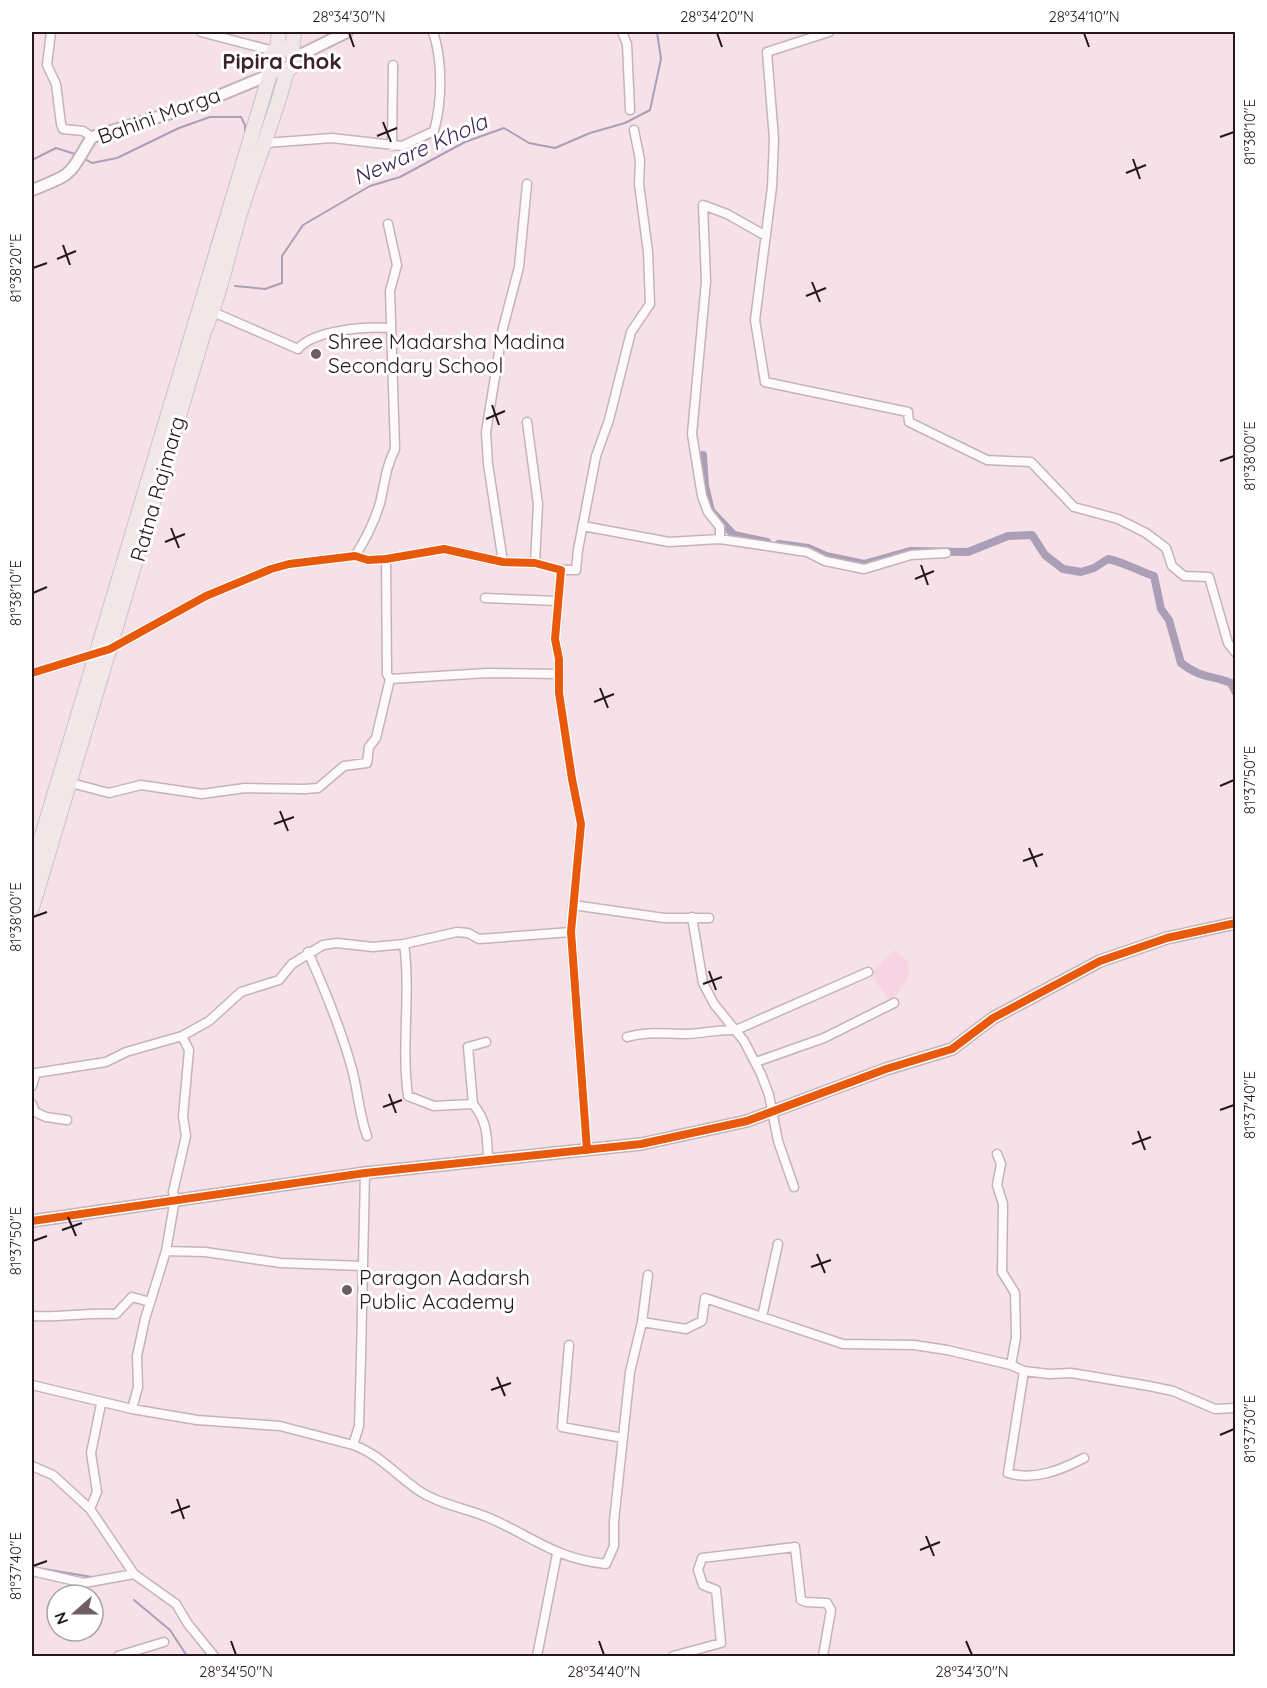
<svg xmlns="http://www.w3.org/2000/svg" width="1267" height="1688" font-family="Quicksand,sans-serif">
<rect width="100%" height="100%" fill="#f6e1e9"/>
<path fill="#f7d4e2" d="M895 950 909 963 908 979 891 1002 870 974Z"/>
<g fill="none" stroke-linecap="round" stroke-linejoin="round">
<path stroke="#ab9eb7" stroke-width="2" d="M83 158 92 163 117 158 179 128 210 117H241L245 125V137
M32 160 56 148 78 155
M207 260 228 191
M235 286 265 289 282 283V256L303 225 370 186 400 177 465 142 504 128 529 143 555 148 590 133 625 123 650 110 661 59 657 32
M32 1567 92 1577
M134 1600 170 1630 187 1656"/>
<path stroke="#ab9eb7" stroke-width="8" d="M703 455 705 486 711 511 734 535 767 542
M779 544 808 548 826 556 864 564 910 551 968 552 1008 536 1032 535 1045 555 1063 569 1081 572 1094 568 1108 559C1124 562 1138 571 1154 576L1161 609 1169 620 1181 663C1200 678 1210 675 1231 683L1236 693"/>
<g stroke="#c4b4ba" stroke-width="11">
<path id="minor" d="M51 32 47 65 56 84 61 124 63 129 83 131 92 137
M201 32 274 51
M622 32 627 44 630 110
M829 32 767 52 774 139 772 187 755 320 765 382 908 412 909 422 987 460 1031 462 1074 507 1118 519 1146 533 1166 548 1172 566 1184 576 1209 577 1228 643 1236 653
M266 143 332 138 402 146 434 131C442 102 443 61 433 32
M392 146 393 65
M213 312 298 349C313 330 367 326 391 328
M527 422 538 504 535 563
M583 526 669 542 720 539 807 552 825 561 864 569 911 555 946 553
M720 539V527L708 512 702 496 692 434 706 281 703 205 727 214 766 236
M355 556C366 539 374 523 380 503 385 483 385 469 395 449L390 291 397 265 388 224
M386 559 387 674 390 679
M503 562 488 464 486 432 503 328 519 267 527 184
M561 570H576L578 550 596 456 609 420 631 332 650 304 648 252 639 184 640 160 634 130
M485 598 558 601
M110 649 206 596 271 569 289 564 355 556 368 560 386 559 444 549 503 562 535 563 561 570 555 639 559 659V693L572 779 581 824 571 932 587 1150
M32 673 98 653
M71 783 109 793 141 785 202 794 245 788 305 789 318 788 344 766 367 763 369 747 376 738 390 679 487 673 559 674
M573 905 664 918H709
M692 917 703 983 714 1004 744 1041 761 1074 769 1095 778 1141 794 1187
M404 944C411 994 401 1045 408 1096L434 1106 473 1104C488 1122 487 1137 488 1160
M308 952C325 990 341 1029 352 1069 358 1091 359 1114 367 1136
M627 1037C647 1031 664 1034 684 1034 702 1034 718 1029 736 1030L868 972
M756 1062 824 1038 894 1003
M32 1086 36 1073 106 1062 126 1052 182 1036 209 1021 241 992 279 980 292 964 323 945 337 943 373 947 404 944 457 932 468 933 479 939 571 932
M32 1104 35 1112 46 1117 67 1120
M473 1104 468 1047 486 1042
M997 1154 1001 1164 997 1185 1003 1204 1002 1272 1015 1293 1016 1337 1011 1365
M166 1251 205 1252 281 1263 363 1266
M32 1316C60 1318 87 1312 116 1314L132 1297 150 1302
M762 1317 778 1244
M642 1322 686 1329 702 1321 705 1298 843 1344 914 1345 947 1350 1011 1365 1024 1371 1049 1374 1071 1373 1149 1386 1173 1391 1215 1409 1236 1408
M569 1345 562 1427 623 1438
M1024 1371 1008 1473C1034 1481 1061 1470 1084 1458
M32 1385 132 1409 197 1420 280 1426 353 1445C379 1454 396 1475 418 1490 438 1504 465 1508 487 1517 532 1536 555 1559 606 1564L614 1546V1521L630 1372 642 1322 648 1275
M132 1409 138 1387 137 1356 145 1319 166 1251 175 1199 173 1192 186 1136 183 1116 189 1050 182 1036
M353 1445 359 1426 361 1357 365 1173
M32 1466 53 1475 90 1509 134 1574 176 1604 188 1624 214 1656
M90 1509 97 1492 91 1453 101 1404
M32 1571 84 1583 134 1574
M118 1656 164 1642
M537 1656 557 1554
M673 1656 721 1643 716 1590 703 1585 698 1570 702 1558 795 1547 801 1600 806 1602 827 1603 831 1610 823 1656"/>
</g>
<g stroke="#c4b4ba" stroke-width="14">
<path id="tertiary" d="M294 58 347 32
M32 190C76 173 68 175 92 137L194 106 269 75
M32 1221 365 1173 641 1144 747 1121 886 1069 952 1049 993 1018 1100 961 1167 938 1236 923"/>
</g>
<g stroke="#ccc2c5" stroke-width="16">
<path id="primary" d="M277 48 279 32
M292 52 294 32
M32 869 272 67 270 56 274 51 282 47C293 50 297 58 291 68L281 72 272 67
M32 908 204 332C220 295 228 255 239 217 254 168 274 121 287 71"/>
</g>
<use href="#minor" stroke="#fefafc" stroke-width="8"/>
<use href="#tertiary" stroke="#fefafc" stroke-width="10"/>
<use href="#primary" stroke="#f1e7e9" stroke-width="14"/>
<g stroke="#fff" stroke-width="11">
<path id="cycleway" d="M32 673 110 649 206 596 271 569 289 564 355 556 368 560 386 559 444 549 503 562 535 563 561 570 555 639 559 659V693L572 779 581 824 571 932 587 1150
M32 1221 365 1173 641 1144 747 1121 886 1069 952 1049 993 1018 1100 961 1167 938 1236 923"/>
</g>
<use href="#cycleway" stroke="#e8590c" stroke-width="8"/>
</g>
<path fill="none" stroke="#24171d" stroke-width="2" d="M349 33 354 47M717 33 722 47M1084 33 1089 47M383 122 391 142M377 136 397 128M1220 137 1234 132M1133 159 1140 179M1126 173 1146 165M63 245 70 265M57 259 76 251M33 268 47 263M812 282 820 302M806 296 826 288M492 405 499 425M486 419 505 411M1220 461 1234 456M171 528 179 548M165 542 185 534M921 565 928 585M915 579 934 571M33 593 47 587M600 688 608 708M594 702 614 694M1220 786 1234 780M280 811 288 831M274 824 294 817M1029 848 1037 867M1023 861 1043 854M33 917 47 912M709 971 716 990M703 984 722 977M389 1094 396 1113M383 1107 402 1100M1220 1110 1234 1105M1138 1131 1145 1150M1132 1144 1151 1137M68 1217 76 1236M62 1230 82 1223M33 1241 47 1236M817 1254 825 1273M811 1267 831 1260M497 1377 505 1396M491 1390 511 1383M1220 1435 1234 1429M177 1499 184 1519M171 1513 190 1506M926 1536 934 1556M920 1550 940 1542M33 1566 47 1561M231 1641 236 1655M599 1641 604 1655M966 1641 972 1655"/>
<g fill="#6e5e64" stroke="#fff" stroke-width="2">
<circle cx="316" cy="354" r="6"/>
<circle cx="347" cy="1290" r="6"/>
</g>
<g text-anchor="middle" stroke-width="6" stroke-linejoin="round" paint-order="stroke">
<g font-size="21" fill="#24171d" stroke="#fff">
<text transform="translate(159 116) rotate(-20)" y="7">Bahini Marga</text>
<text transform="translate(158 489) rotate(-74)" y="7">Ratna Rajmarg</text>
</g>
<g font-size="21" fill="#24171d" stroke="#fff" text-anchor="start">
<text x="328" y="349">Shree Madarsha Madina<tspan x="328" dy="24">Secondary School</tspan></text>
<text x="359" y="1285">Paragon Aadarsh<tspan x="359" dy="24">Public Academy</tspan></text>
</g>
<g font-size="22" font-weight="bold" fill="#3c202d" stroke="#fff">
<text x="282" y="69">Pipira Chok</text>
</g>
<g font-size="22" font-style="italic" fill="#392856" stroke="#fff">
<text transform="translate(420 149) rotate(-24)" y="8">Neware Khola</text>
</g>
</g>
<rect width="1267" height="1688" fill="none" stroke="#ffffff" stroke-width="66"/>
<g transform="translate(75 1613) rotate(249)"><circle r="28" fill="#ffffff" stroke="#a7a2a5" stroke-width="1.5"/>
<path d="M0-4.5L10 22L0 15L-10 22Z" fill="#6e5e64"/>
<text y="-9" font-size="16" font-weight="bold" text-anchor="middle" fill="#24171d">N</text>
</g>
<rect x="33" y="33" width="1201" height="1622" fill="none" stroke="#24171d" stroke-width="2"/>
<g font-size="15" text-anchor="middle" fill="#24171d">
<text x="349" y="22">28°34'30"N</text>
<text x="717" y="22">28°34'20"N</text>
<text x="1084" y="22">28°34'10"N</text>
<text transform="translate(1250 132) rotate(-90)" y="5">81°38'10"E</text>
<text transform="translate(16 268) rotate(-90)" y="5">81°38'20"E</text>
<text transform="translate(1250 456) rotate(-90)" y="5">81°38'00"E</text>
<text transform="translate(16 593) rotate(-90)" y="5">81°38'10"E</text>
<text transform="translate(1250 780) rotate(-90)" y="5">81°37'50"E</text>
<text transform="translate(16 917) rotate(-90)" y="5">81°38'00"E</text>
<text transform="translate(1250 1105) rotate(-90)" y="5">81°37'40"E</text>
<text transform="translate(16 1241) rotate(-90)" y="5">81°37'50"E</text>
<text transform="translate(1250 1429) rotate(-90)" y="5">81°37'30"E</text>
<text transform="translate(16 1566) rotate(-90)" y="5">81°37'40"E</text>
<text x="236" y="1677">28°34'50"N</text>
<text x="604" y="1677">28°34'40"N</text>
<text x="972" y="1677">28°34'30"N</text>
</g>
</svg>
